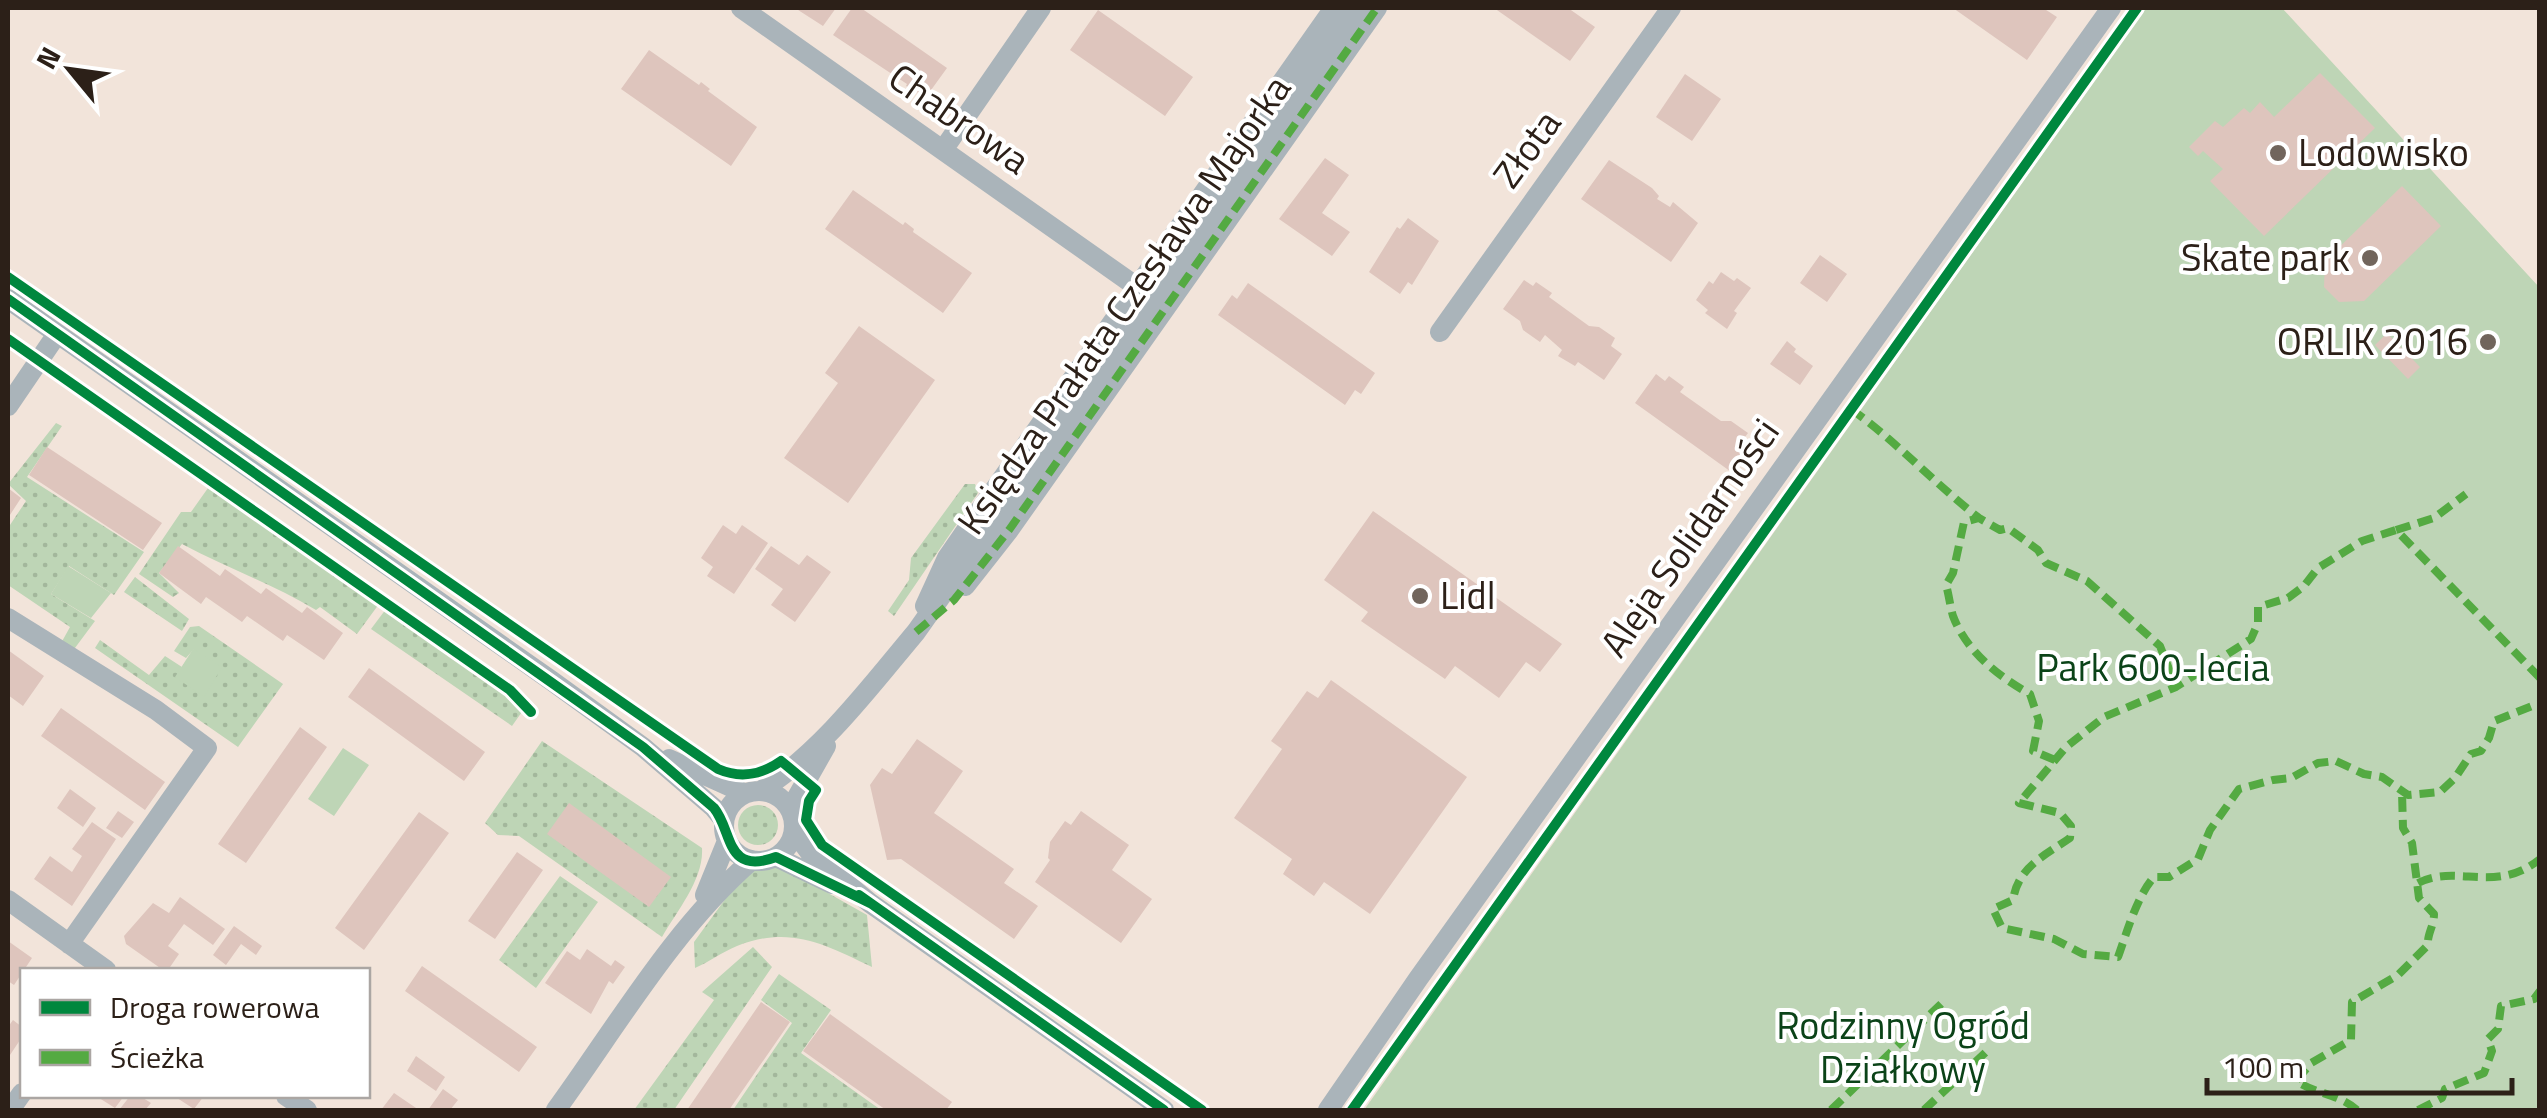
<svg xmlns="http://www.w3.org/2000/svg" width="2547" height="1118" font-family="'Titillium Web',sans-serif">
<defs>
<pattern id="grass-dots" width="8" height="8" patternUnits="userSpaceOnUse" patternTransform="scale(2.5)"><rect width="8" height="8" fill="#bed5b6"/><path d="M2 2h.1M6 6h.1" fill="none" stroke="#a3b79c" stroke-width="1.8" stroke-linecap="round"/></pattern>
</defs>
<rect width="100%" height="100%" fill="#f2e4da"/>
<path fill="url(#grass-dots)" d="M56 423 62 426 27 477 144 552 114 595 69 566 51 594 95 621 72 652 60 645 70 627 8 585V528L26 501 8 484Z
M965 484H975L978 493 894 616 888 611 909 580 911 558Z
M208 488 379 604 357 634 320 607 316 610C272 584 227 568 182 544L159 573 179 593 173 597 139 574 181 512H191Z
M135 577 189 619 182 631 124 592Z
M386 609 514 699 524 709 512 726 371 629Z
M199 626 283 684 238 747 95 648 100 640 149 675 165 656 182 667 175 678 194 649 186 658 174 651 190 627Z
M542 741 702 848C704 879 677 911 662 937L519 836 498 835 485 823Z
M738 825a20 20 0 1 1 40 0a20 20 0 1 1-40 0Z
M782 867 867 915 872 967C824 944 790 925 737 946 722 952 709 962 695 968L694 942 742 876 760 868Z
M560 876 598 902 536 988 499 960Z
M753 947 772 967 674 1110H634L714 1000 702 992Z
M779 974 831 1010 801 1053 881 1110H733L792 1023 761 1000Z"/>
<path fill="#bed5b6" d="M2146 8H2282L2539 287V1110H1364Z
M68 566 111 593 91 618 51 594Z
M193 649 222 667 204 697 175 677Z
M343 748 369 765 334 816 308 799Z"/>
<path fill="#dec5bd" d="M795 8H836L823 26Z
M852 8H861L947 68 926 97 906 86 907 84 833 35Z
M1494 8H1568L1595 27 1570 61Z
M1953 8H2043L2057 17 2027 60Z
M1098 10 1193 77 1165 116 1070 50Z
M649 50 699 85 701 82 710 89 708 91 757 127 731 166 621 89Z
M2320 73 2375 128 2264 236 2210 181 2223 169 2203 151 2198 156 2189 147 2215 121 2223 127 2244 108 2250 113 2260 102 2274 117Z
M1685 74 1721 99 1692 141 1656 117Z
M1325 158 1349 175 1322 213 1350 232 1332 256 1279 219Z
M1609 160 1652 188 1659 196 1657 199 1670 207 1673 202 1698 223 1671 262 1581 199Z
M2402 186 2441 226 2364 301 2339 302 2324 287 2325 261Z
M853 190 903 225 905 222 914 229 913 232 972 273 943 313 825 229Z
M1408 218 1439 241 1412 285 1408 282 1400 294 1369 272 1397 227 1400 229Z
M1820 255 1847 274 1827 302 1800 283Z
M1721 272 1734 281 1737 278 1751 288 1734 311 1737 313 1727 329 1705 313 1708 310 1696 300 1709 281 1713 284Z
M1524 280 1533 286 1536 282 1552 293 1549 297 1589 326 1599 327 1615 338 1611 346 1622 354 1604 380 1578 362 1575 366 1558 356 1562 350 1545 335 1540 342 1523 330 1520 321 1503 309Z
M1248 283 1375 373 1361 394 1355 390 1345 405 1218 315 1232 295 1237 299Z
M859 326 935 380 848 503 784 458 838 383 825 373Z
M2387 333 2420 367 2408 379 2375 345Z
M1787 341 1796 349 1794 352 1813 366 1800 385 1770 364Z
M1656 374 1665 381 1669 376 1684 387 1680 392 1721 421H1731L1748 433 1742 441 1753 448 1734 474 1635 403Z
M47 447 162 523 143 550 29 475Z
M8 488 21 498 8 518Z
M1373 511 1562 644 1540 672 1526 662 1499 698 1455 666 1445 679 1361 621 1368 612 1324 580Z
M723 525 736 534 742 525 768 543 734 594 707 576 713 567 701 558Z
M178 546 220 576 225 569 261 594 266 588 302 613 307 607 343 633 324 660 287 635 283 641 247 616 242 622 206 597 201 604 159 573Z
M771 546 799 565 807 555 831 572 795 622 771 605 783 589 755 569Z
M8 650 44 676 23 706 8 695Z
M369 668 485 752 464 781 348 697Z
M1331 680 1467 777 1370 914 1324 882 1314 896 1283 874 1292 859 1234 818 1282 749 1271 741 1307 691 1318 698Z
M61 708 165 782 145 810 41 736Z
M300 727 327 747 246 863 218 844Z
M917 739 963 771 934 813 1014 869 1004 883 1038 906 1014 939 901 859 887 860 870 785 882 768 892 774Z
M70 789 96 808 83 827 57 808Z
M569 803 671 877 649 907 547 834Z
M118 811 134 822 122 838 106 828Z
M1081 811 1129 845 1112 870 1152 899 1121 943 1035 882 1050 860 1048 858 1050 842 1065 821 1071 825Z
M419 812 449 833 364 950 335 928Z
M92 822 116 839 72 906 34 879 50 856 72 872 82 856 72 849Z
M517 852 543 870 495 939 468 921Z
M180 897 225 929 213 945 184 924 168 946 179 954 168 970H163L126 944 124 936 153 903 169 913Z
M234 926 262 946 256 955 241 944 226 965 213 955Z
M8 941 32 958 14 985 8 981Z
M587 949 611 966 615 960 625 967 613 984 609 981 591 1014 545 983 567 951 580 960Z
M422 966 537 1047 519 1072 405 991Z
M761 1002 790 1022 729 1110H687Z
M830 1014 952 1102 946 1110H886L803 1051Z
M13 1020 22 1027V1037L8 1058V1027Z
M416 1056 445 1077 436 1091 407 1071Z
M443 1089 458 1100 450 1110H428Z
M394 1093 419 1110H381Z
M96 1096H124L115 1108Z
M130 1096H140L151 1103 145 1110H119Z
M174 1096H204L194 1109Z"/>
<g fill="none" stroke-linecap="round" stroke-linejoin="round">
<path stroke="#aab4ba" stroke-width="20" d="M741 8 1137 287
M943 150 1041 8
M8 299 552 681 643 747 714 808 724 820
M1440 332 1671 8
M8 406 57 334
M965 586 1009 530 1377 8
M925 606 947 558 978 513 1334 8
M8 618 156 710 207 748 69 944
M669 759 744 793
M762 790C824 749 869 688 916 632L1356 8
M724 826a35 35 0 1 1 70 0a35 35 0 1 1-70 0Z
M793 816 796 799 826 746
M794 831 811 854 870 903 1164 1110
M776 857 832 884
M705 895 727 841
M8 900 106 970
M286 1096 307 1110
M10 1110 22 1093
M556 1110C617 1026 673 929 752 860
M1328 1110 1418 979 2111 8"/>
<path stroke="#54aa42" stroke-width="8" stroke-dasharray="15 8" stroke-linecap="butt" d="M1851 409C1897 442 1934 483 1979 518
M2396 530 2434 518 2466 494
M916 632 954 600 1009 530 1377 8
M2540 678 2396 530 2362 541 2318 568 2304 586 2288 598 2258 607V623L2251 639 2176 687 2104 717 2066 747 2019 803 2060 813 2071 826 2070 838C2044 856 2018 867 2013 900L1993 909 2002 928 2054 939 2083 954 2118 957C2127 932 2137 896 2154 877H2169L2198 859 2210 830 2239 789 2273 780 2291 778 2318 763 2336 761 2364 774 2382 777 2408 795 2440 792 2455 778 2471 754 2481 751 2489 738 2494 721 2540 703
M2055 760 2033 751 2039 721 2030 694C1999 677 1966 651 1953 616 1950 606 1949 595 1946 585L1953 573 1964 522 1979 518 2000 530 2008 528 2038 550 2046 563 2087 581 2160 646 2176 687
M2418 883C2457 863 2495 895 2540 859
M1831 1110 1942 1003
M1924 1110 1987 1051
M2357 1110C2339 1094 2316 1094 2296 1081L2311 1063 2351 1040 2352 1002 2398 975 2428 945C2427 934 2434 926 2434 914L2419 898 2412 843 2403 828 2402 792
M2418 1110 2442 1098 2445 1089 2484 1073 2492 1051 2488 1039 2498 1029 2501 1006 2534 999 2540 991"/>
<g stroke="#fff" stroke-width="16">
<path id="cycleway" d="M8 277 718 769C741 779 761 775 781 761L816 790 809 801 806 820 822 845 1202 1110
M8 299 643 747 714 808C733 831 725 876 776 857L870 903
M8 339 510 690 531 712
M859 895 1164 1110
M1352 1110 2137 8"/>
</g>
<use href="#cycleway" stroke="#00873e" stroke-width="10"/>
</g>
<g fill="#71655c" stroke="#fff" stroke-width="4">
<circle cx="2278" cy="153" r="10"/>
<circle cx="2370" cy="258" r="10"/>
<circle cx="2488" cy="342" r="10"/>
<circle cx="1420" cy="596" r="10"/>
</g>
<g text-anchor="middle" stroke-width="8" stroke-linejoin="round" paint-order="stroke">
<g font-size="38" fill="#2c2018" stroke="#fff">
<text transform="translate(959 119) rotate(35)" y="13">Chabrowa</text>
<text transform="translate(1527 149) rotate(-54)" y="13">Złota</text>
<text transform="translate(1124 305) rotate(-55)" y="13">Księdza Prałata Czesława Majorka</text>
<text transform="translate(1690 538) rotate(-55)" y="13">Aleja Solidarności</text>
</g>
<g font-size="38" fill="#2c2018" stroke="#fff" text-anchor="start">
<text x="2298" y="166">Lodowisko</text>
<text x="2350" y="271" text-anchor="end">Skate park</text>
<text x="2468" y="355" text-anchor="end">ORLIK 2016</text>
<text x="1440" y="609">Lidl</text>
</g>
<g font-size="38" fill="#0b4318" stroke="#fff">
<text x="2153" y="681">Park 600-lecia</text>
<text x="1903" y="1039">Rodzinny Ogród<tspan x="1903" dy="44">Działkowy</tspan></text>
</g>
</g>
<rect width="2547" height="1118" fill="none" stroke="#2c2018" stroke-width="20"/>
<rect x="20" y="968" width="350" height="130" fill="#ffffff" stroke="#aba6a3" stroke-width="2.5"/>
<rect x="40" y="1000" width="50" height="15" fill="#00873e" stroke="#aba6a3" stroke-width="2.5"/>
<text x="110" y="1018" font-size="30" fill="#2c2018">Droga rowerowa</text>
<rect x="40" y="1050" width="50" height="15" fill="#54aa42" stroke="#aba6a3" stroke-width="2.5"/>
<text x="110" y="1068" font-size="30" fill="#2c2018">Ścieżka</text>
<g transform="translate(70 70) rotate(299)" stroke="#ffffff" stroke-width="8" paint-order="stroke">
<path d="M0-8L18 38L0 25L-18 38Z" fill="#2c2018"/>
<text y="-15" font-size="28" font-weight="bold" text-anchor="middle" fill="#2c2018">N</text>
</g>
<path d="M2207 1078v15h305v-15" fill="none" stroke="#2c2018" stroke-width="5"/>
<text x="2222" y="1078" font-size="30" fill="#2c2018" stroke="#ffffff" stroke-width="8" paint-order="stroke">100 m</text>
</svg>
